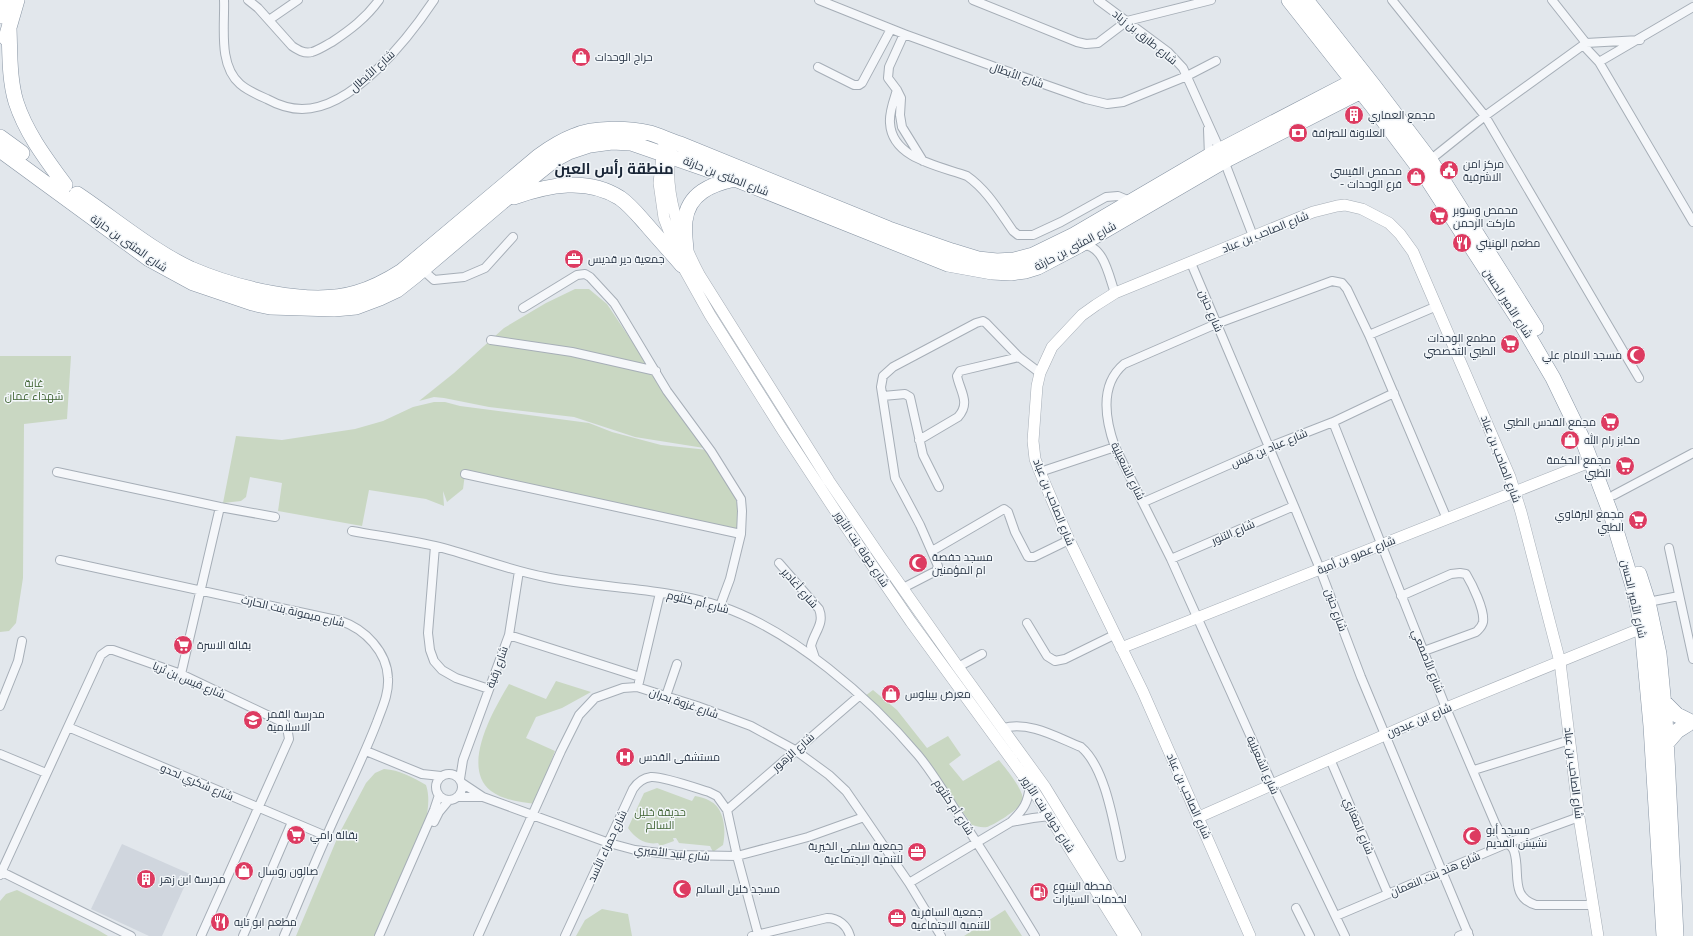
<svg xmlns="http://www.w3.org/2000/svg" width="1693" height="936" font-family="'Nunito Sans',Cairo,sans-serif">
<rect width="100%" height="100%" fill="#e2e7ec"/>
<path fill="#d0d6de" d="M122 844 190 874 162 936H149L91 909Z"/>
<path fill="#c9d7c2" d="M575 289H589L607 304 651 370 670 403 704 448 635 437 574 417 489 407 444 398 434 397 419 401 454 373 504 328 546 303Z
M0 356H71L67 419 24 424 23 578 16 623 9 631 0 632Z
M434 402H445L460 406 589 423 612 432 661 445 708 450 734 495 739 509 738 529 465 474 463 489 447 502 443 491 444 506 426 499 369 490 362 526 278 511 282 483 250 477 246 497 241 501 223 503 236 436 282 440 355 429 383 421 413 407Z
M556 681 591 692 562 708 536 717 526 738 555 751 535 804C520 802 503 800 491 791 460 767 494 709 509 684L546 699Z
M873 690 897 710 927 748 948 736 961 755 949 764 963 781 999 760C1006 769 1023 789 1023 800 1023 807 994 825 987 827 981 828 977 826 972 825L929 765 865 696Z
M384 769C400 770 412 777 426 785 430 797 428 808 426 821L377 936H296L339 834 366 783 375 773Z
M657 788 692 801 695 796C700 797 705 798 710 801 725 808 726 832 723 845L713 852 710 846 679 843 676 838H673L674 841 660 846 658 843C645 845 636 839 628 828L644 793Z
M17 890 98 930 108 936H0V901L6 894Z
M602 909 628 914 632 936H576L585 920Z
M1005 910 1022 936H964Z"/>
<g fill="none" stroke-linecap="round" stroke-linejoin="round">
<g stroke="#a6aeb7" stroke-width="10">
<path id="street" d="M224 0C225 26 218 65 240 84 248 91 258 95 267 99 278 105 289 109 302 109 353 109 408 39 434 0
M248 0 258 8 292 46C298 50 304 54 312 52 319 50 326 45 332 42 350 30 366 18 379 0
M819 0 904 34 995 67 1086 99 1107 104 1123 102 1187 76 1216 61
M973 0 1077 42 1086 44 1098 43 1127 21 1211 0
M1098 0 1168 52 1183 68 1220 150 1253 236
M1392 0 1485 116 1639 378
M1552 0 1586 43
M269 20 298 0
M904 34 889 67 888 78 897 90 901 98 900 115 902 127 923 161
M1583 45 1599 62 1693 222
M1599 62 1693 7
M818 67 854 85H859L862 83 891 29
M897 90C894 100 889 112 890 123 892 159 940 166 967 176 987 190 999 211 1013 231L1018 235H1033L1061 222 1106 197 1118 196 1130 201
M1208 129 1209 156
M1430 160 1485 116 1586 43 1640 40
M1083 245C1104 245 1109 277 1115 293
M1191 263 1294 506 1320 569 1361 677 1469 936
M423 270 434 280 464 277 485 268 513 237
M523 308 577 275 585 274 590 277 614 303 622 316 667 391 711 451 741 499 742 511 741 534 730 579 720 606
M1369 335 1437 306
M491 340 572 352 656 371
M883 396 905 394 910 397 923 455 939 487
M1333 422 1446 708 1495 823C1498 828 1500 833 1502 837 1506 843 1512 845 1514 851 1521 871 1509 897 1536 905H1593
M919 440 958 417C971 403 960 391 957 376L960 371 1019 357
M57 472 220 507 275 517
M1040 472 1115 447
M465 474 741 534
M1614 495 1693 453
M1144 502 1269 447 1333 422 1394 393
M352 531C380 536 408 540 435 546 472 555 508 570 545 577 603 589 664 587 720 606 792 630 870 698 918 755 933 773 945 794 958 814 985 854 1010 895 1035 936
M435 546 428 633 430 650 434 661 442 670 456 678 489 689
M1669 548 1693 659
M932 551 1004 509 1008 512 1015 532 1028 557H1034L1069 540
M1171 559 1294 506
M60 560 341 621C365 629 387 652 388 678 389 694 382 708 377 722 362 761 343 798 327 835 312 869 298 903 284 936
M779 563 819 609C825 624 814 632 811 646L815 658
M903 588 936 571 938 566 920 525 895 478 881 387 883 376 893 367 976 323 983 321 986 323 1019 357 1040 373
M1401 596 1451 574 1460 573 1466 574C1472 584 1485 610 1483 622 1482 627 1479 629 1476 632L1424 651
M1648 602 1679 596
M1027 623 1047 656 1055 661 1065 659 1114 635
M509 635 640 677
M958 667 982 654
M181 674 220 507
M639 682 660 593
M666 696 677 664
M0 706 18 661 22 641
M68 727 326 836
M1003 728C1030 721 1056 737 1081 747 1106 768 1114 826 1121 857
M366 751 422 774 441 776
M0 754 46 773
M1330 759 1388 894
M1474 770 1570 740
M436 787a13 13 0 1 1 26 0a13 13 0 1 1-26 0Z
M460 779 463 760 509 635 519 571
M462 783 483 797 609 843 635 850 676 855 737 856 808 837 864 817
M457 797H483
M727 810 859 696
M434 822 439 812 449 800
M1011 822C1024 809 1028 803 1030 785
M0 871 131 936
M0 875 101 655 108 650H113L181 674 284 723 287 727 289 739 201 936
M909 883 1011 822 1033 818 1050 816
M1296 908 1310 936
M1336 916 1513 841 1579 817
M243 936 292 822
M379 936 434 810 439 795
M478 936 561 751 579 715 595 698 623 688 637 687 697 706 751 726 795 750 829 775 846 791 864 817 909 883 941 936
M565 936 633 789C637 783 643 778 651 777 662 776 696 788 709 792L717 796 727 810 737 856 758 934
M752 936 827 918C838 918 847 925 850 936
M1345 936 1272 784 1171 559 1115 447C1105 419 1099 385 1124 364L1216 324 1332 281 1342 283 1347 289 1369 335 1447 519
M1459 936 1468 932"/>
</g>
<g stroke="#a6aeb7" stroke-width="12">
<path id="secondary" d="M663 147 659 183 664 218 682 265 710 315 783 431 844 524 911 622 1030 785 1124 936
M671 150C662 190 681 241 700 276L829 481 880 556 958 667 1045 787 1136 936
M1121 648 1590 462
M1199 817 1446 708 1642 628
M1250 936 1143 692 1069 540 1040 472 1035 459 1033 441 1037 386 1040 373 1052 347 1082 315 1096 305 1115 293 1313 212 1337 206 1345 205 1362 209 1389 223 1400 234 1413 252 1510 477 1521 512 1560 662 1579 817 1598 936"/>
</g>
<g stroke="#8895a4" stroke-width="16">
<path id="highway" d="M1289 0 1371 104 1428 180 1522 325 1553 378 1582 438 1612 517 1635 593 1642 628 1651 726 1664 936
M1306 0 1373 85 1430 160 1536 328
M0 16 5 0
M9 28C10 52 9 79 16 102 26 133 46 159 65 185
M6 38 17 0
M0 137 22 153
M0 150 149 259 193 283 252 303 270 307 334 309 356 307 380 298 397 290 416 275 502 202 554 160 569 152 590 145 612 142 631 143 735 179 948 264 992 272 1011 273 1025 271 1038 267 1078 246 1224 161 1373 85
M77 194C113 218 152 251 191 269 235 288 309 307 356 293 373 288 388 280 402 271L539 156C550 148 561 141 574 136 594 127 629 128 650 133 660 136 670 141 680 144L889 229 952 251 978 259 997 261 1014 260 1033 255 1074 235 1209 156 1365 75
M514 197C548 185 587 177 620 198 630 205 638 215 646 224 658 238 670 251 682 265
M686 249C685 240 684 230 685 221 688 193 712 184 735 179
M1639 574 1648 602 1659 654 1665 717 1676 936
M1663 701 1677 715 1691 722
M1665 745 1677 731 1691 722"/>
</g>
<use href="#street" stroke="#f5f7fa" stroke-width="8"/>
<use href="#secondary" stroke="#fff" stroke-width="11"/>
<use href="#highway" stroke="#fff" stroke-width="15"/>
</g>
<defs>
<g id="shop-disc" transform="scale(1)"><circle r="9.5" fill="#dd3b61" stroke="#f2f6f9"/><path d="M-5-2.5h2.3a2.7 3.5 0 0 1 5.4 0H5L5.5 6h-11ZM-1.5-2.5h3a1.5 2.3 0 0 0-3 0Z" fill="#fff"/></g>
<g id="building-disc" transform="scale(1)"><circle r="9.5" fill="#dd3b61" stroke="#f2f6f9"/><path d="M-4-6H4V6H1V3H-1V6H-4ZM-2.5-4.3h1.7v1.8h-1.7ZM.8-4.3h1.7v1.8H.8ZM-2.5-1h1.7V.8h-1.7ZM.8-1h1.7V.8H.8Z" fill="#fff"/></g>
<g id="bank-disc" transform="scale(1)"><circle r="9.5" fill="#dd3b61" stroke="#f2f6f9"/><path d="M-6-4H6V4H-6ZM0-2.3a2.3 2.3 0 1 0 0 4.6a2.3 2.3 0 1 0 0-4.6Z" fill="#fff"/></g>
<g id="civic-disc" transform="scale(1)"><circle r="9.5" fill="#dd3b61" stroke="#f2f6f9"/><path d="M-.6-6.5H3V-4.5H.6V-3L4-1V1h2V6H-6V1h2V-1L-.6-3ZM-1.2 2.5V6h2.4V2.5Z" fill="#fff"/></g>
<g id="supermarket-disc" transform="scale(1)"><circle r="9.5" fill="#dd3b61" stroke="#f2f6f9"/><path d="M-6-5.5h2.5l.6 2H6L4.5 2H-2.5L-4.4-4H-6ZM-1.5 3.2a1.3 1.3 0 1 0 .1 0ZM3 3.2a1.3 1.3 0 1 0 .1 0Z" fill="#fff"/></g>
<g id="restaurant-disc" transform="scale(1)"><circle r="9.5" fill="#dd3b61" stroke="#f2f6f9"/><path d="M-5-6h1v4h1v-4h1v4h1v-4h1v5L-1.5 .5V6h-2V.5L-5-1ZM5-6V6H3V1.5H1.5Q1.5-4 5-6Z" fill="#fff"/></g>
<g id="office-disc" transform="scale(1)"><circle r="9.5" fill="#dd3b61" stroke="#f2f6f9"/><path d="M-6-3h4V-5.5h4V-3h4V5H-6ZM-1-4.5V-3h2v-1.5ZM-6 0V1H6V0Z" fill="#fff"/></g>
<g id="mosque-disc" transform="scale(1)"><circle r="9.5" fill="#dd3b61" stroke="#f2f6f9"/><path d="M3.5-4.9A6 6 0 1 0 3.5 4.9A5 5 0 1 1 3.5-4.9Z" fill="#fff"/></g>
<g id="school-disc" transform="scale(1)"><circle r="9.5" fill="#dd3b61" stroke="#f2f6f9"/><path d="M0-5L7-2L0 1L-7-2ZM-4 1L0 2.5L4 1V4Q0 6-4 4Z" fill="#fff"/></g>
<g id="hospital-disc" transform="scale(1)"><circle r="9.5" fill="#dd3b61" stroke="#f2f6f9"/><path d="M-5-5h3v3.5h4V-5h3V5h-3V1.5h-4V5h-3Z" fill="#fff"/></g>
<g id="fuel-disc" transform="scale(1)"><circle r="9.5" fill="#dd3b61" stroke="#f2f6f9"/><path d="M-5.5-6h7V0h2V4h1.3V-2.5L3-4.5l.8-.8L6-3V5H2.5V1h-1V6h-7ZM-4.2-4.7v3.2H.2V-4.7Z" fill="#fff"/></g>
</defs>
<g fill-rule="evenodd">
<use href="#shop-disc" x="581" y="57"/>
<use href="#building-disc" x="1354" y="115"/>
<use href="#bank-disc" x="1298" y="133"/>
<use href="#civic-disc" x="1449" y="170"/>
<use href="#shop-disc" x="1416" y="177"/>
<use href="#supermarket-disc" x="1439" y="216"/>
<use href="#restaurant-disc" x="1462" y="243"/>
<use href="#office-disc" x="574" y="259"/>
<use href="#supermarket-disc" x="1510" y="344"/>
<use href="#mosque-disc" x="1636" y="355"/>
<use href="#supermarket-disc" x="1610" y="422"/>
<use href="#shop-disc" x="1570" y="440"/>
<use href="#supermarket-disc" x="1625" y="466"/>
<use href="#supermarket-disc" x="1638" y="520"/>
<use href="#mosque-disc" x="918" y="563"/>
<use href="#supermarket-disc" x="183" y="645"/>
<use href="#shop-disc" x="891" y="694"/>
<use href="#school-disc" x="253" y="720"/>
<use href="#hospital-disc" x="625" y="757"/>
<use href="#supermarket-disc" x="296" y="835"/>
<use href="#mosque-disc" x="1472" y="836"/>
<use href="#office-disc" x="917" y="852"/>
<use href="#shop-disc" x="244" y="871"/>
<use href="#building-disc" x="146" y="879"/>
<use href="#mosque-disc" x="682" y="889"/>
<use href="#fuel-disc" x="1039" y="892"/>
<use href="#office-disc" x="897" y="918"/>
<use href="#restaurant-disc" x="220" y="922"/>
</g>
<g text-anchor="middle" stroke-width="3" stroke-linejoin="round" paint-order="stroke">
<g font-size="11" fill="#283546" stroke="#f2f6f9">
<text transform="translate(1145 37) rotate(39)" y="4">شارع طارق بن زياد</text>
<text transform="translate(372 71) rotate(-42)" y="4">شارع الأبطال</text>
<text transform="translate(1017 75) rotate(19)" y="4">شارع الأبطال</text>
<text transform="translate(726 176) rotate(21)" y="4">شارع المثنى بن حارثة</text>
<text transform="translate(1265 232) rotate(-22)" y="4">شارع الصاحب بن عباد</text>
<text transform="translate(129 243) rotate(35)" y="4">شارع المثنى بن حارثة</text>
<text transform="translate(1075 246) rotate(-28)" y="4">شارع المثنى بن حارثة</text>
<text transform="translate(1508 303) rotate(57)" y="4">شارع الأمير الحسن</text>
<text transform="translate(1211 311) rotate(67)" y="4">شارع حنين</text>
<text transform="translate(1269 448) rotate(-23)" y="4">شارع عباد بن قيس</text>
<text transform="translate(1501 459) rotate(69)" y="4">شارع الصاحب بن عباد</text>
<text transform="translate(1128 471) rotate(64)" y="4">شارع الشعيلية</text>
<text transform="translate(1054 502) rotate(68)" y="4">شارع الصاحب بن عباد</text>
<text transform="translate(1233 532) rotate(-23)" y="4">شارع التنور</text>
<text transform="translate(862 549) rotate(56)" y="4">شارع خولة بنت الأزور</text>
<text transform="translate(1356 555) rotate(-22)" y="4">شارع عمرو بن أمية</text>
<text transform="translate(800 588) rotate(49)" y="4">شارع أغادير</text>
<text transform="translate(1634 599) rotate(77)" y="4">شارع الأمير الحسن</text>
<text transform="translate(698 602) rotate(14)" y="4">شارع أم كلثوم</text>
<text transform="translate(1336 610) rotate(70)" y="4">شارع حنين</text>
<text transform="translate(293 611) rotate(13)" y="4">شارع ميمونة بنت الحارث</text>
<text transform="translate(1428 661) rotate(68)" y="4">شارع الأصمعي</text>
<text transform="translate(497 667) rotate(-70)" y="4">شارع رقية</text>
<text transform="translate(189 680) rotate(23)" y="4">شارع قيس بن ثريا</text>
<text transform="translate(684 703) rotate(19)" y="4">شارع غزوة بحران</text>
<text transform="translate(1419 720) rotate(-23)" y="4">شارع ابن عبدون</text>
<text transform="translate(793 752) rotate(-41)" y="4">شارع الزهور</text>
<text transform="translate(1263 765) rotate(66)" y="4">شارع الشعيلية</text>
<text transform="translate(1574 773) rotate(83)" y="4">شارع الصاحب بن عباد</text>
<text transform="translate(197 782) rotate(23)" y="4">شارع شكري لحدو</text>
<text transform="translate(1189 796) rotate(66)" y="4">شارع الصاحب بن عباد</text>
<text transform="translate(954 807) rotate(57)" y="4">شارع أم كلثوم</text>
<text transform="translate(1048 814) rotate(57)" y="4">شارع خولة بنت الأزور</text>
<text transform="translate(1359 826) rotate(67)" y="4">شارع المغازي</text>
<text transform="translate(607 846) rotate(-65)" y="4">شارع حمراء الأسد</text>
<text transform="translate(672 853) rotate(6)" y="4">شارع لبيد الأميري</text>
<text transform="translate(1435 874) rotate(-23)" y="4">شارع هند بنت النعمان</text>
</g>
<g font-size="11" fill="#283546" stroke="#f2f6f9" text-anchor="start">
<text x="595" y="61">حراج الوحدات</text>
<text x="1368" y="119">مجمع العماري</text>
<text x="1312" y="137">العلاونة للصرافة</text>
<text x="1463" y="168">مركز امن<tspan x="1463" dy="13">الاشرفية</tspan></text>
<text x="1402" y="175" text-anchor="end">محمص القيسي<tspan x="1402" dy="13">- فرع الوحدات</tspan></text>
<text x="1453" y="214">محمص وسوبر<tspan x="1453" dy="13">ماركت الرحمن</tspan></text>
<text x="1476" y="247">مطعم الهنيني</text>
<text x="588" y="263">جمعية دير قديس</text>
<text x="1496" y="342" text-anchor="end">مطمع الوحدات<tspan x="1496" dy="13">الطبي التخصصي</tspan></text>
<text x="1622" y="359" text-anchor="end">مسجد الامام علي</text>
<text x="1596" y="426" text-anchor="end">مجمع القدس الطبي</text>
<text x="1584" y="444">مخابز رام الله</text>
<text x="1611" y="464" text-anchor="end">مجمع الحكمة<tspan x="1611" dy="13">الطبي</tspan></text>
<text x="1624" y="518" text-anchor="end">مجمع البرقاوي<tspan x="1624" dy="13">الطبي</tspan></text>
<text x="932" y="561">مسجد حفصة<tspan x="932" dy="13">ام المؤمنين</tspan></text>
<text x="197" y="649">بقالة الاسرة</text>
<text x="905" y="698">معرض بيبلوس</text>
<text x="267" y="718">مدرسة القمر<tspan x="267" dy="13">الاسلامية</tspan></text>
<text x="639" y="761">مستشفى القدس</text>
<text x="1486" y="834">مسجد أبو<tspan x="1486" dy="13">نشيش القديم</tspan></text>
<text x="310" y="839">بقالة رامي</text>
<text x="903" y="850" text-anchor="end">جمعية سلمى الخيرية<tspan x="903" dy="13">للتنمية الإجتماعية</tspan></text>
<text x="258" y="875">صالون روسال</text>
<text x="160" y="883">مدرسة ابن زهر</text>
<text x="1053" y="890">محطة الينبوع<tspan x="1053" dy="13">لخدمات السيارات</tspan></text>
<text x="696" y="893">مسجد خليل السالم</text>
<text x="911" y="916">جمعية السافرية<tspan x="911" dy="13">للتنمية الاجتماعية</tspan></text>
<text x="234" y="926">مطعم ابو تايه</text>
</g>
<g font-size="11" fill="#416434" stroke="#f2f6f9">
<text x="34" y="387">غابة<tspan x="34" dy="13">شهداء عمان</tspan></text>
<text x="660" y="816">حديقة خليل<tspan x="660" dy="13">السالم</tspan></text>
</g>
<g font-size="15" font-weight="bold" fill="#1a2637" stroke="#f2f6f9">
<text x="614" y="174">منطقة رأس العين</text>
</g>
</g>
</svg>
